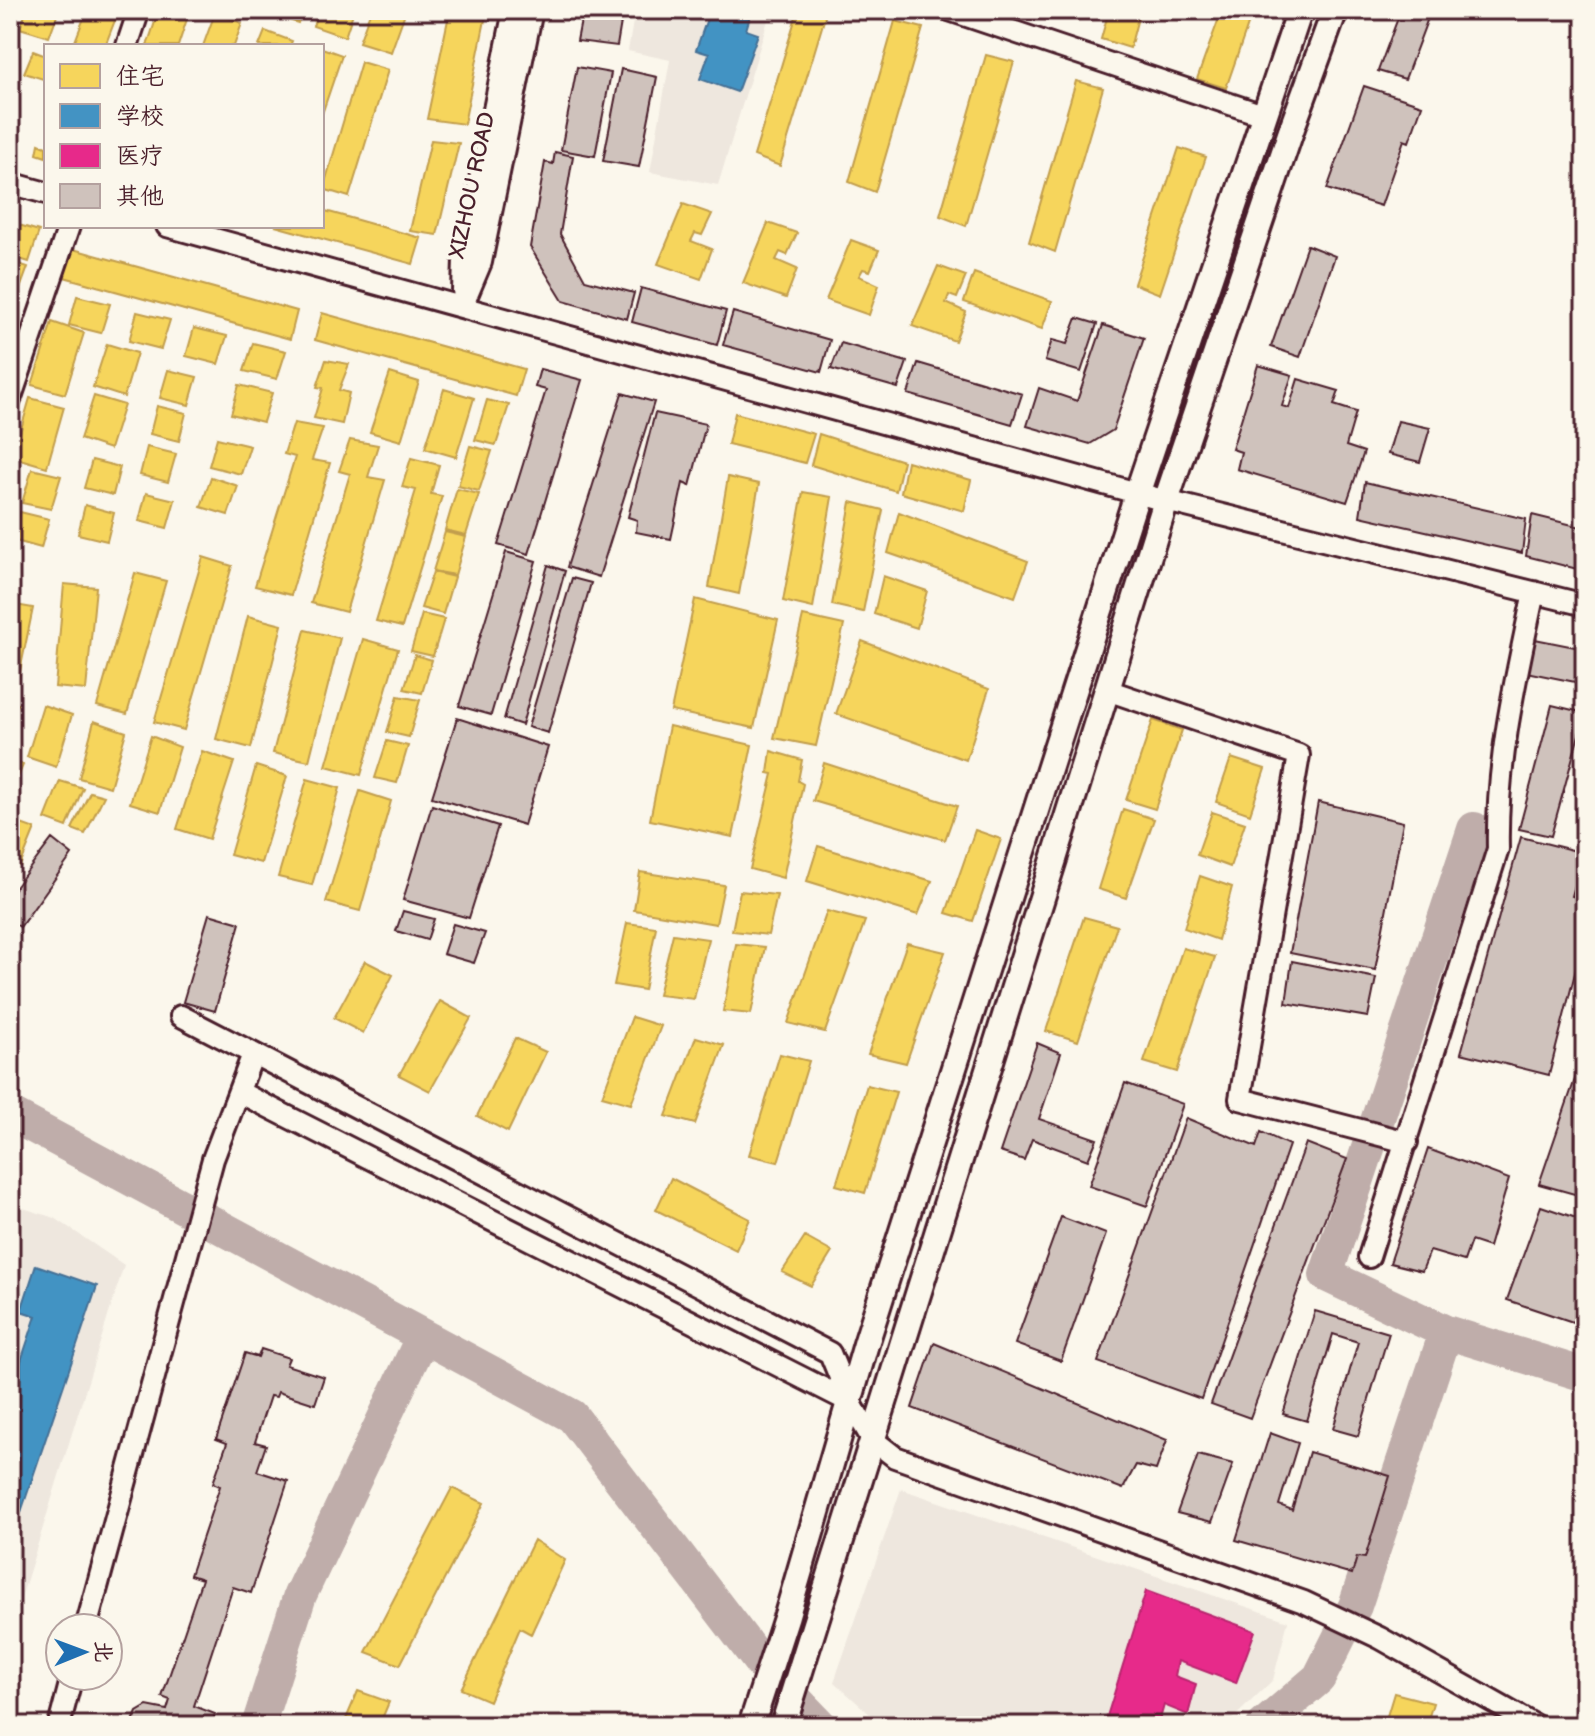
<svg xmlns="http://www.w3.org/2000/svg" width="1595" height="1736" font-family="'Balsamiq Sans','LXGW WenKai TC',sans-serif">
<rect width="100%" height="100%" fill="#fbf7ec"/>
<filter id="ink" filterUnits="userSpaceOnUse"><feTurbulence type="fractalNoise" baseFrequency=".0125" numOctaves="2"/><feDisplacementMap in="SourceGraphic" scale="16" xChannelSelector="R" yChannelSelector="G"/><feConvolveMatrix kernelMatrix="1 2 1 2 8 2 1 2 1" color-interpolation-filters="sRGB"/></filter>
<g filter="url(#ink)">
<path fill="#eee7de" d="M635 10H771L718 185 650 172 670 60 628 51Z
M10 1204 55 1218 124 1265 10 1634Z
M901 1489 1288 1621 1273 1680 1225 1726H883L834 1682Z"/>
<path fill="#f6d55c" stroke="#c29e4d" stroke-width="2" d="M27 10H59L49 37 20 28Z
M87 10H119L105 46 74 44Z
M159 10H190L178 46H147Z
M267 10H302L298 23 266 13Z
M319 10H354L345 37 313 26Z
M371 10H406L391 52 359 42Z
M450 10H487L464 124 427 119Z
M798 10H827L780 166 754 156Z
M1109 10H1140L1130 48 1101 39Z
M1222 10H1253L1226 88 1197 79Z
M215 13 242 23 234 46H203Z
M895 21 923 28 875 192 849 182Z
M265 31 292 41 290 46H259Z
M322 48 342 55 322 114Z
M33 51 46 56V80L24 73Z
M986 55 1014 62 966 226 940 216Z
M361 62 388 70 349 197 323 189Z
M1076 81 1103 88 1055 252 1029 242Z
M431 140 459 143 437 235 410 231Z
M39 144 46 147V157L37 154Z
M1179 148 1206 157 1160 294 1134 284Z
M683 204 712 214 702 235 695 233 691 241 712 249 701 279 658 264Z
M322 210 421 238 413 264 275 226H322Z
M12 223 39 231 29 262 10 256Z
M768 223 797 233 787 255 780 252 776 260 797 269 786 298 743 283Z
M851 240 879 250 870 271 863 269 859 276 879 285 869 315 826 300Z
M73 249 297 311 290 339 64 277Z
M10 261 28 267 17 297 10 295Z
M938 266 966 276 957 298 949 295 946 303 966 312 955 341 912 326Z
M974 273 1052 301 1042 329 964 302Z
M77 296 110 304 101 333 69 325Z
M10 299 16 301 10 319Z
M137 312 170 320 161 349 129 341Z
M322 313 524 369 516 396 315 340Z
M52 322 84 333 65 394 32 385Z
M194 328 227 336 218 364 186 356Z
M253 343 286 351 277 379 244 371Z
M107 344 137 353 124 397 93 387Z
M326 360 349 364 339 390 349 393 342 424 314 418 323 388 317 387Z
M168 370 197 377 189 405 160 398Z
M390 373 419 382 401 441 370 432Z
M239 385 272 393 263 422 231 414Z
M444 389 474 398 456 457 425 448Z
M94 396 124 405 110 449 80 439Z
M30 398 64 407 47 467 13 457Z
M487 400 509 405 496 445 475 440Z
M157 406 186 413 179 441 150 434Z
M735 413 814 434 805 463 728 444Z
M294 423 323 428 312 460 330 463 291 595 255 586 295 457 284 454Z
M819 434 903 461 896 491 811 465Z
M217 438 250 446 241 474 209 466Z
M350 440 378 445 368 477 385 480 346 612 311 603 350 474 339 471Z
M470 446 492 451 479 491 458 486Z
M147 447 176 454 168 482 140 475Z
M411 458 439 465 431 494 442 496 402 627 376 621 416 490 402 487Z
M92 460 120 467 113 495 84 488Z
M907 461 971 480 964 511 901 493Z
M32 469 61 476 51 509 22 503Z
M211 477 238 486 228 515 201 507Z
M728 477 759 484 739 594 709 587Z
M457 489 479 494 466 535 445 530Z
M803 492 832 497 813 608 783 601Z
M146 493 175 500 167 528 139 521Z
M851 502 883 510 863 612 832 605Z
M85 505 114 513 107 541 78 534Z
M20 512 49 519 41 548 12 540Z
M899 512 1028 561 1015 597 888 553Z
M445 532 466 537 455 575 433 571Z
M203 557 232 566 184 730 154 722Z
M433 572 454 577 443 614 421 608Z
M135 573 166 581 127 714 97 706Z
M883 576 927 591 917 628 874 614Z
M64 584 96 587 86 690 55 687Z
M695 599 778 620 754 728 671 711Z
M10 604 33 608 18 681 10 679Z
M422 614 444 619 433 656 411 651Z
M248 616 282 625 251 748 216 739Z
M803 616 844 625 816 746 774 738Z
M305 630 340 638 309 761 273 753Z
M363 639 398 649 361 775 326 766Z
M862 641 989 689 966 760 836 714Z
M415 655 432 660 422 693 404 689Z
M398 696 420 700 409 737 387 732Z
M10 703 18 704 10 726Z
M43 705 72 715 56 767 27 757Z
M1153 720 1182 730 1155 809 1126 800Z
M94 721 126 732 110 787 79 778Z
M669 726 752 745 733 837 650 820Z
M151 736 180 747 160 812 130 803Z
M387 741 408 746 397 783 375 778Z
M202 751 234 762 209 839 177 829Z
M771 751 802 760 798 781 803 784 783 878 750 869 773 774 768 773Z
M1231 758 1265 769 1250 814 1216 802Z
M10 759 23 765 10 796Z
M824 763 957 806 945 840 813 801Z
M256 766 287 776 261 863 230 855Z
M307 779 340 788 312 885 278 877Z
M60 781 83 788 67 827 45 819Z
M360 791 391 801 360 911 326 902Z
M90 792 104 796 85 834 72 829Z
M1123 809 1154 819 1126 898 1098 889Z
M1212 812 1245 823 1230 867 1197 855Z
M10 820 35 829 20 866 10 862Z
M975 830 1001 839 973 921 946 913Z
M818 846 932 881 918 915 807 881Z
M640 872 724 885 716 924 634 910Z
M1200 876 1232 887 1218 940 1184 928Z
M740 891 777 895 768 935 732 931Z
M827 911 865 921 825 1032 788 1023Z
M1084 917 1117 926 1078 1041 1046 1031Z
M627 923 656 927 644 990 614 985Z
M673 934 708 939 694 999 658 995Z
M907 943 945 952 906 1063 868 1054Z
M736 944 765 947 751 1014 723 1011Z
M1183 948 1215 957 1177 1072 1144 1062Z
M365 961 393 975 363 1033 334 1018Z
M440 1001 471 1018 430 1091 399 1075Z
M632 1017 661 1026 631 1104 602 1096Z
M696 1037 724 1045 695 1124 666 1116Z
M515 1038 546 1052 508 1132 477 1116Z
M780 1054 809 1061 778 1162 749 1155Z
M867 1085 896 1092 865 1193 836 1185Z
M671 1178 750 1219 736 1250 656 1210Z
M805 1237 832 1252 811 1286 782 1272Z
M452 1488 484 1503 400 1665 366 1652Z
M534 1540 565 1560 531 1634 520 1628 489 1701 461 1689Z
M358 1691 389 1702 379 1726H343Z
M1394 1693 1433 1703 1426 1726H1384Z"/>
<path fill="#4393c3" stroke="#457095" stroke-width="2" d="M710 10H752L746 30 758 34 737 92 700 79 709 54 696 50Z
M36 1265 97 1286 21 1512 10 1509V1394L36 1316 21 1311Z"/>
<path fill="#e7298a" stroke="#b8266e" stroke-width="2" d="M1146 1591 1255 1631 1236 1683 1178 1661 1175 1676 1196 1684 1188 1715 1164 1705 1158 1726H1104Z"/>
<g fill="none" stroke-linecap="round" stroke-linejoin="round">
<path stroke="#bfadaa" stroke-width="34" d="M10 1114 572 1416 763 1666 821 1726
M1446 1332 1326 1275 1474 829
M258 1726 300 1595 423 1336
M1263 1726 1319 1678 1355 1606 1446 1332 1585 1375"/>
</g>
<path fill="#cfc2bc" stroke="#4a1f2b" stroke-width="2" d="M583 10H623L617 46 577 41Z
M1401 10H1431L1405 79 1378 71Z
M577 67 611 73 595 156 561 150Z
M621 69 657 77 639 167 603 161Z
M1364 86 1422 105 1409 142 1404 140 1381 206 1327 189Z
M555 152 573 156 560 234 585 280 634 293 627 319 563 301 530 247 545 162 553 164Z
M1307 245 1335 256 1300 357 1271 347Z
M641 288 726 311 717 345 632 322Z
M733 312 830 340 821 372 723 345Z
M1077 318 1097 324 1081 372 1045 361 1052 340 1067 344Z
M1103 325 1144 338 1113 430 1090 444 1027 426 1039 388 1077 401Z
M841 343 907 362 898 388 831 369Z
M918 363 1022 394 1012 424 908 394Z
M1258 365 1292 375 1282 406 1289 408 1298 379 1339 391 1334 405 1356 412 1346 446 1364 452 1347 502 1237 469 1241 452 1232 449Z
M540 369 582 380 529 554 498 545 546 390 535 387Z
M622 393 654 402 599 577 567 567Z
M655 413 706 424 690 486 683 483 671 539 636 532 637 520 628 517Z
M1398 421 1430 428 1420 462 1388 454Z
M1365 482 1526 519 1522 553 1360 516Z
M1532 515 1585 528V571L1526 556Z
M506 552 536 561 491 715 459 706Z
M548 565 565 571 522 725 504 719Z
M572 578 591 583 548 733 528 727Z
M1525 637 1585 649V684L1516 670Z
M1552 705 1585 713 1551 836 1519 829Z
M457 718 548 747 524 825 432 797Z
M1318 802 1403 822 1375 970 1290 953Z
M432 805 498 826 469 918 403 900Z
M1521 837 1584 853 1572 896 1585 899V934L1549 1075 1461 1053Z
M52 839 72 855 20 927 10 920V894Z
M403 911 434 919 427 940 396 931Z
M209 914 240 923 215 1011 183 1002Z
M453 924 485 933 474 963 443 954Z
M1292 961 1376 978 1368 1017 1286 1003Z
M1037 1043 1061 1053 1039 1119 1097 1139 1088 1160 1032 1139 1024 1160 1000 1152Z
M1585 1050V1197L1539 1184Z
M1125 1083 1183 1104 1147 1206 1089 1186Z
M1186 1118 1256 1147 1261 1132 1289 1145 1201 1399 1098 1362Z
M1306 1143 1347 1159 1250 1418 1211 1404Z
M1428 1149 1509 1179 1489 1247 1471 1241 1464 1261 1430 1251 1422 1271 1390 1263Z
M1541 1206 1585 1221V1326L1507 1300Z
M1061 1217 1106 1234 1061 1361 1015 1344Z
M1315 1311 1389 1333 1358 1436 1333 1429 1358 1342 1333 1334 1307 1421 1283 1414Z
M934 1343 1167 1440 1156 1470 1136 1465 1123 1489 912 1408Z
M261 1349 289 1358 286 1365 324 1377 315 1404 278 1392 276 1397 270 1396 255 1442 266 1445 257 1471 288 1481 251 1593 233 1587 194 1706 215 1714 211 1724 205 1722 204 1726H131L137 1712 147 1706 167 1710 170 1700 162 1697 202 1579 190 1575 220 1486 213 1483 227 1443 216 1439 245 1353 258 1357Z
M1270 1433 1298 1443 1279 1505 1292 1510 1309 1452 1390 1476 1365 1558 1357 1557 1352 1574 1236 1540Z
M1198 1455 1233 1464 1212 1522 1177 1513Z"/>
<g fill="none" stroke-linecap="round" stroke-linejoin="round">
<g stroke="#4a1f2b" stroke-width="26">
<path id="minor" d="M949 10 1263 115
M127 46 139 10
M10 183 46 193
M167 226 1166 501 1585 605
M463 291 464 259 514 10
M462 307 481 262 532 10
M10 400 69 226
M1107 690 1299 755 1240 1099 1407 1142
M181 1016 830 1353 850 1402 872 1439 895 1457 1304 1602 1380 1638 1536 1726
M239 1092 850 1402
M1369 1257 1498 849C1496 762 1516 677 1534 592
M86 1628 213 1159 253 1054
M59 1726 72 1676"/>
</g>
<g stroke="#4a1f2b" stroke-width="30">
<path id="major" d="M751 1726 787 1615 866 1344 1016 873 1138 491 1300 10
M783 1726 1166 501 1293 125 1335 10"/>
</g>
<use href="#minor" stroke="#fbf7ec" stroke-width="20"/>
<use href="#major" stroke="#fbf7ec" stroke-width="24"/>
</g>
</g>
<g text-anchor="middle" stroke-width="8" stroke-linejoin="round" paint-order="stroke">
<g font-size="22" fill="#4a1f2b" stroke="#fbf7ec">
<text transform="translate(471 185) rotate(-78)" y="8">XIZHOU ROAD</text>
</g>
</g>
<rect width="1595" height="1736" fill="none" stroke="#fbf7ec" stroke-width="40"/>
<rect x="20" y="20" width="1555" height="1696" fill="none" stroke="#4a1f2b" stroke-width="3" filter="url(#ink)"/>
<rect x="44" y="44" width="280" height="184" fill="#fbf7ec" stroke="#b4a19f" stroke-width="2"/>
<rect x="60" y="64" width="40" height="24" fill="#f6d55c" stroke="#b4a19f" stroke-width="2"/>
<text x="116" y="84" font-size="24" fill="#4a1f2b">住宅</text>
<rect x="60" y="104" width="40" height="24" fill="#4393c3" stroke="#b4a19f" stroke-width="2"/>
<text x="116" y="124" font-size="24" fill="#4a1f2b">学校</text>
<rect x="60" y="144" width="40" height="24" fill="#e7298a" stroke="#b4a19f" stroke-width="2"/>
<text x="116" y="164" font-size="24" fill="#4a1f2b">医疗</text>
<rect x="60" y="184" width="40" height="24" fill="#cfc2bc" stroke="#b4a19f" stroke-width="2"/>
<text x="116" y="204" font-size="24" fill="#4a1f2b">其他</text>
<g transform="translate(84 1652) rotate(89)"><circle r="38" fill="#fbf7ec" stroke="#b4a19f" stroke-width="2"/>
<path d="M0-6L14 30L0 20L-14 30Z" fill="#1f6fb2"/>
<text y="-12" font-size="22" font-weight="bold" text-anchor="middle" fill="#4a1f2b">北</text>
</g>
</svg>
